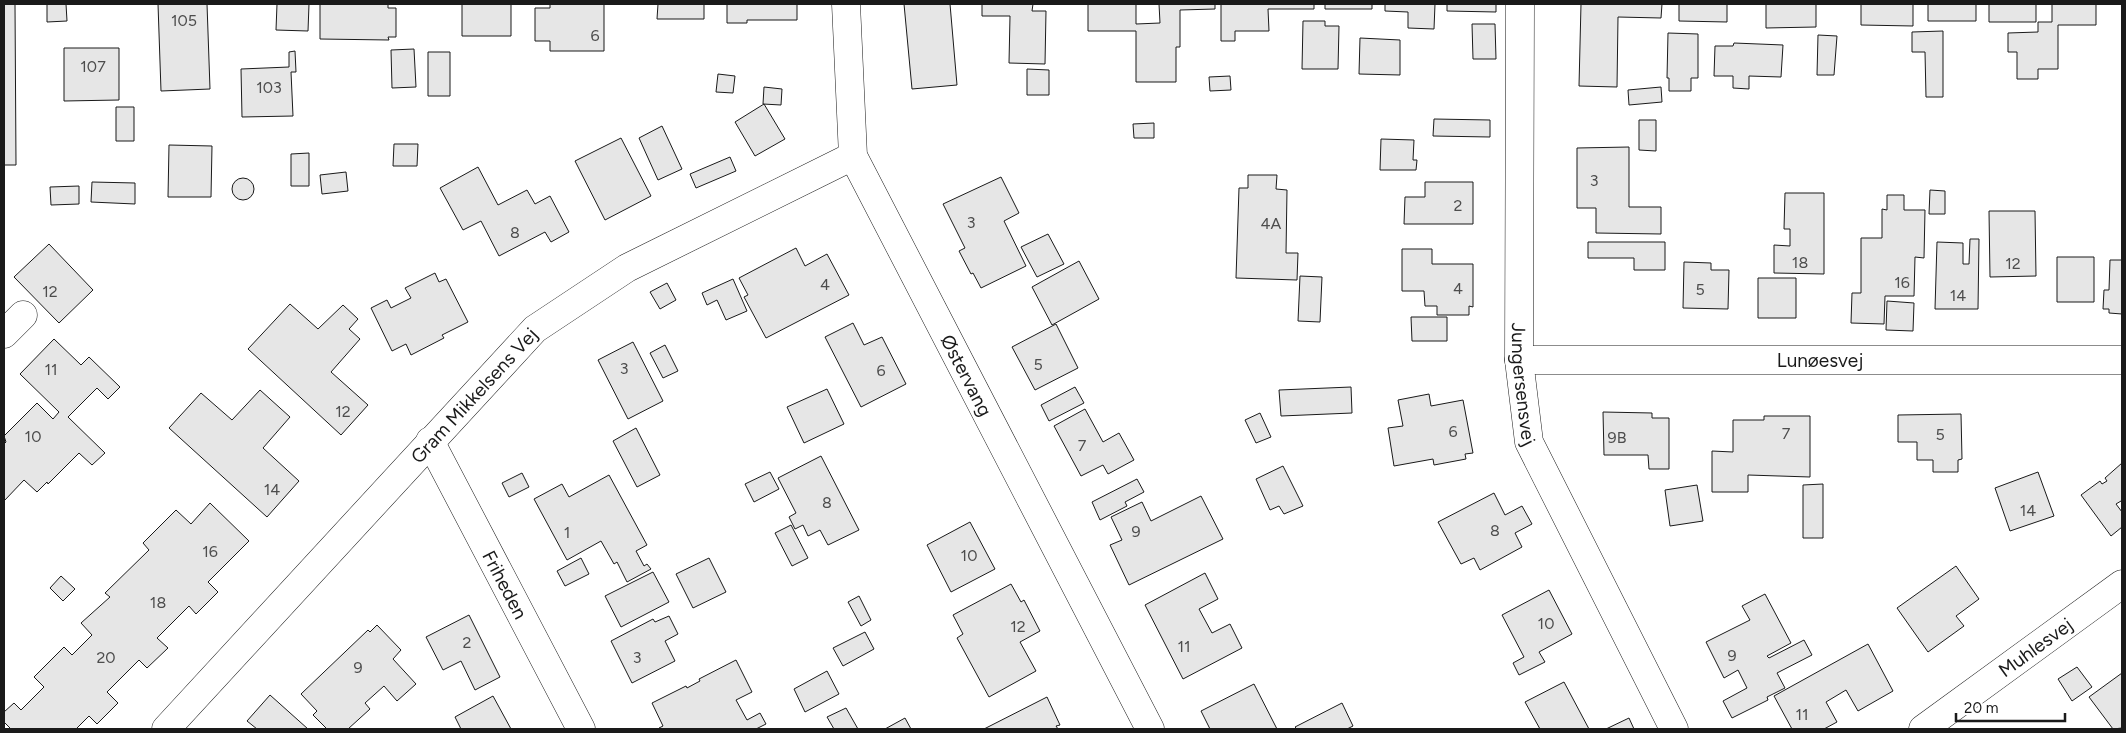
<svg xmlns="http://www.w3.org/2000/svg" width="2126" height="733" font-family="Figtree,sans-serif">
<rect width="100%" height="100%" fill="#fff"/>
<path fill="#e6e6e6" stroke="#1a1a1a" d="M4 4H15L16 165H4Z
M47 4H66L67 21 47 22Z
M158 4H207L210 89 161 91Z
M277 4H309L308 31 276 30Z
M320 4H388V8H396V37H388L389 40 320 39Z
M462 4H511V36H462Z
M550 4H604V51H550V41H535V8H550Z
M658 4H704V19H657Z
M727 4H797V20H747V23H727Z
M904 4H950L957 85 912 89Z
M982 4H1033L1032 11H1046L1045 64 1009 63 1010 16H982Z
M1088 4H1136V24L1160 23 1159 4H1215V9L1180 10V47H1176V82H1136V31H1088Z
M1221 4H1314V9H1268L1269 31H1235V41H1221Z
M1325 4H1372V9H1325Z
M1385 4H1435L1434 29 1408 28V12L1385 11Z
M1447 4H1496V12L1447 11Z
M1581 4H1662L1661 18 1618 17 1617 87 1579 86Z
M1679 4H1727V22L1679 21Z
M1766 4H1816V27L1766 28Z
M1861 4H1913V26L1861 25Z
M1928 4H1976V21H1928Z
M1989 4H2036V22H1989Z
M2052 4H2096V25H2058V69H2038V79H2017V52H2008V33L2038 32V22H2052Z
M1303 21H1325V26H1339L1338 69H1302Z
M1472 24H1495L1496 59H1473Z
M1943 31V97H1926L1925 52H1912V32Z
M1668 33 1698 34V78H1691V91H1669V78H1667Z
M1818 35 1837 36 1834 75H1817Z
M1360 38 1400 40V75L1359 74Z
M1734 43 1783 45 1781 77 1749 76V89L1733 88V76H1714L1715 46H1733Z
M64 48H119V100L64 101Z
M414 49 416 87 392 88 391 50Z
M295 51 296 72H291L293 116 242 117 241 69 289 67V52Z
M428 52H450V96H428Z
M1027 69 1049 70V95H1027Z
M718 74 735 76 733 93 716 92Z
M1230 76 1231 90 1210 91 1209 77Z
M764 87 782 89 781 105 763 104Z
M1661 87 1662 102 1629 105 1628 90Z
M764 104 785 139 755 156 735 122Z
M116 107H134V141H116Z
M1434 119 1490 120V137L1433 136Z
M1639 120H1656V151L1639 150Z
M1154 123V138H1134L1133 124Z
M662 126 682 169 658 180 639 138Z
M621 138 651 196 605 220 575 161Z
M1381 139 1414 140 1413 160H1417L1416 170H1380Z
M394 144H418L417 166H393Z
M169 145 212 146 211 197H168Z
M1629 147V207H1661V234L1596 233V208H1577V148Z
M309 153V186H291V154Z
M730 157 736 171 696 188 690 174Z
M478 167 498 205 527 190 535 204 550 196 569 232 551 242 545 232 499 256 481 221 463 230 440 188Z
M346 172 348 191 322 194 320 175Z
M1248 175H1277L1276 189 1287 190 1286 253H1298L1297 280 1236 278 1239 188H1248Z
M1001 177 1019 213 1004 221 1026 266 981 288 973 273 971 274 959 251 965 248 943 204Z
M232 189a11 11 0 1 1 22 0a11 11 0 1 1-22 0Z
M92 182 135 183V204L91 202Z
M1425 182H1473V224H1404L1405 197H1425Z
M79 186V204L51 205 50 187Z
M1930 190 1945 191V214H1929Z
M1785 193H1824V274L1774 273V245L1790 246V229H1784Z
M1887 195H1904V210H1925L1924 258 1915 257 1914 296H1885L1884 324 1851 323 1852 293H1861V238H1882V209L1887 210Z
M1989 211H2035L2036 276 1990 277Z
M1048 234 1064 264 1037 277 1021 247Z
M1970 239H1979L1978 309H1935L1937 242 1963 243V264H1969Z
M1588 242H1665V270H1634V258H1588Z
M49 244 93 290 59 323 14 277Z
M796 248 805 266 827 254 849 295 766 338 744 297 748 295 739 278Z
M1402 249H1432V264H1473V307L1469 306V315H1437V306H1425L1424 291H1402Z
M2057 257H2094V302H2057Z
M2110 260H2122V314L2109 313V309H2103L2104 290H2109Z
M1079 261 1099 299 1052 325 1032 287Z
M1684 262 1711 263V270H1729L1728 309 1683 308Z
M435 273 439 282 446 279 468 322 442 335 444 338 411 355 406 344 392 351 371 308 387 300 391 308 411 298 405 288Z
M1300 276 1322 277 1320 322 1298 321Z
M1758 278H1796V318H1758Z
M733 279 747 311 726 320 717 300 707 305 702 293Z
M667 283 676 300 660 309 650 292Z
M1887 301 1914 303 1913 331 1886 330Z
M290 304 318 329 343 305 358 319 349 329 360 339 331 372 368 405 341 435 248 349Z
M1411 317H1447V341H1412Z
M853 323 864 345 882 337 906 384 861 407 825 337Z
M1056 324 1078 368 1035 390 1012 347Z
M54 339 81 365 89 357 120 387 108 399 97 388 68 417 105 453 92 465 79 453 48 484 47 482 37 492 24 480 4 501V444L6 442 4 436 37 403 53 419 59 412 20 374Z
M633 342 663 401 628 419 598 360Z
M665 345 678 371 663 378 650 353Z
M1075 387 1084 403 1049 421 1041 405Z
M1351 387 1352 413 1281 416 1279 390Z
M827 389 844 424 804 443 787 407Z
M260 390 290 417 263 448 299 481 267 517 169 428 201 393 232 420Z
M1429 394 1431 406 1463 400 1473 453 1465 454 1466 459 1434 465 1433 459 1394 466 1388 428 1403 426 1398 400Z
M1085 409 1103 442 1119 433 1134 460 1108 474 1103 465 1081 476 1054 426Z
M1603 412 1652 413V418H1669V469H1649L1648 455H1604Z
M1260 413 1271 437 1256 443 1245 420Z
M1961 414 1962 459 1958 460V472H1933V460H1917V442H1898V415Z
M1764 416H1810V477L1748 475V492H1712V451L1733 452V420H1764Z
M636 428 660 475 637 487 613 441Z
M821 456 859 530 828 545 820 530 808 536 803 525 795 529 789 517 796 513 778 478Z
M2122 463V502L2121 501 2116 504 2122 512V527L2111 536 2081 495 2100 481 2102 484 2107 481 2105 478Z
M1283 466 1303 506 1284 514 1279 506 1270 510 1256 479Z
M770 472 779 489 754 502 745 484Z
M2038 472 2054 516 2010 531 1995 488Z
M522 473 529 487 509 497 502 483Z
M609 475 647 545 636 551 644 566 647 564 651 569 627 582 617 562 614 564 601 541 567 560 534 499 562 484 569 497Z
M1137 479 1144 492 1125 502 1127 506 1100 520 1092 502Z
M1823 484V538H1803V485Z
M1697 485 1703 521 1670 526 1665 490Z
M1494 493 1505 515 1522 506 1532 524 1515 533 1522 547 1480 570 1474 558 1461 564 1438 522Z
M1201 496 1223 539 1129 585 1110 545 1122 540 1111 517 1142 502 1151 521Z
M210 503 249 541 208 582 218 592 196 614 189 606 157 638 168 648 147 668 139 660 107 692 118 703 97 724 89 716 76 729H8L10 728 4 722V712L14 703 21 710 44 687 34 677 64 647 72 655 92 635 81 623 110 597 105 593 149 550 143 543 176 510 191 524Z
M970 522 995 569 951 592 927 545Z
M791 525 808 558 792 566 775 533Z
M581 558 589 574 565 586 557 571Z
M709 558 726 592 693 608 676 574Z
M1956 566 1979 599 1956 616 1964 626 1928 652 1897 608Z
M653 572 669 602 621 627 605 596Z
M1205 573 1218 599 1199 609 1212 633 1230 624 1242 648 1183 679 1145 605Z
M61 576 75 589 63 601 50 588Z
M1011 584 1021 602 1024 600 1040 631 1020 642 1036 671 989 697 957 638 963 634 953 615Z
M1549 590 1572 634 1539 652 1545 662 1519 675 1513 663 1524 657 1502 615Z
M1765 594 1791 643 1767 656 1769 658 1804 640 1812 655 1777 673 1785 688 1767 697 1768 700 1732 718 1723 701 1747 688 1738 670 1724 678 1706 642 1750 620 1742 606Z
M859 596 871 620 861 626 848 602Z
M469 615 500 677 475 690 461 661 443 670 426 637Z
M669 616 678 634 665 641 675 661 632 683 611 641 653 619 655 622Z
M377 625 401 650 393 659 416 684 397 701 384 686 365 703 370 709 348 729H327L313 715 317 711 301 694 368 630 370 632Z
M865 632 874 649 843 666 833 648Z
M1868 644 1893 691 1858 711 1846 690 1826 702 1837 722 1824 729H1792L1774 696Z
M736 660 752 692 736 700 747 720 760 713 766 724 756 729H660L659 728 663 726 652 703 686 686 687 688 700 681 699 679Z
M2077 667 2092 687 2072 701 2058 679Z
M827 671 839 694 805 712 794 689Z
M2122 673V728L2113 729 2089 697Z
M1564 682 1589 729H1540L1525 702Z
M1254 684 1277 729H1210L1201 711Z
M270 695 308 729H257L247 721Z
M493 696 511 729H461L455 717Z
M1047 697 1060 725 1056 726 1058 729H984Z
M1342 703 1353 726 1347 729H1297L1295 727Z
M846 708 858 729H834L827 717Z
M905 718 911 729H885Z
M1629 718 1634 729H1606Z"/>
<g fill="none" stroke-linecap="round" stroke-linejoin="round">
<g stroke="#1a1a1a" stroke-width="29">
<g id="minor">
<path id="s1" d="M846 4 853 156 1150 729"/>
<path id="s2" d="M1520 4 1519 360 1529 442 1674 729"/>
<path d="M4 334 23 315"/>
<path id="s3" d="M1519 360H2122"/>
<path id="s4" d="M430 441 581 729"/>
<path id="s5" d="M166 729 535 329 627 268 853 156"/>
<path id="s6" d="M1923 729 2122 584"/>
</g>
</g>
<use href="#minor" stroke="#fff" stroke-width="28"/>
</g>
<g text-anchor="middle" stroke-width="4" stroke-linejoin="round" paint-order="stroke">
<g font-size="16" fill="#4d4d4d">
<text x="184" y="26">105</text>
<text x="595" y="41">6</text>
<text x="93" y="72">107</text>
<text x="269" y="93">103</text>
<text x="1594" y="186">3</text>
<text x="1458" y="211">2</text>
<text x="971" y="228">3</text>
<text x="1271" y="229">4A</text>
<text x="515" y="238">8</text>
<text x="1800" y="268">18</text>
<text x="2013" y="269">12</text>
<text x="1902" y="288">16</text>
<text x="825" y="290">4</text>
<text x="1458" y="294">4</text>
<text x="1700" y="295">5</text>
<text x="50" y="297">12</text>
<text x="1958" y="301">14</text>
<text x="1038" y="370">5</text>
<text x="624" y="374">3</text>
<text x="51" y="375">11</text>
<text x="881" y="376">6</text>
<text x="343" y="417">12</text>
<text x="1453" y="437">6</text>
<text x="1786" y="439">7</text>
<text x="1940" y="440">5</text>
<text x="33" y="442">10</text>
<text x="1617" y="443">9B</text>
<text x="1082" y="451">7</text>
<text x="272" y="495">14</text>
<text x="827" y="508">8</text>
<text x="2028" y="516">14</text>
<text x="1495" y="536">8</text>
<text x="1136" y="537">9</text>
<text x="567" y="538">1</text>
<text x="210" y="557">16</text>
<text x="969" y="561">10</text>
<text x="158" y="608">18</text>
<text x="1546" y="629">10</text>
<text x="1018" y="632">12</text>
<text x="467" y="648">2</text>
<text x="1184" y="652">11</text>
<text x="1732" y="661">9</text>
<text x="106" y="663">20</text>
<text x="637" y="663">3</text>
<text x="358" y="673">9</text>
<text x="1802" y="720">11</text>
</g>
<g font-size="19" fill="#1a1a1a" stroke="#fff">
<text dy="7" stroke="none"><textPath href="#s3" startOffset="301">Lunøesvej</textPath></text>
<text dy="7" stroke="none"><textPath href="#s1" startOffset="399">Østervang</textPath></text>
<text dy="7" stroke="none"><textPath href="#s2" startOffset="380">Jungersensvej</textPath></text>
<text dy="7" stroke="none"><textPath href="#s5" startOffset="454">Gram Mikkelsens Vej</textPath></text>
<text dy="7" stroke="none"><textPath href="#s4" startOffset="162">Friheden</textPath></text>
<text dy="7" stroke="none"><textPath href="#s6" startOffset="139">Muhlesvej</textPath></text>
</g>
</g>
<rect width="2126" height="733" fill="none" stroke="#1a1a1a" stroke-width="10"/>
<path d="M1956 713v8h109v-8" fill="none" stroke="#1a1a1a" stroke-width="2.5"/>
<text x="1964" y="713" font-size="15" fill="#1a1a1a" stroke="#ffffff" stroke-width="4" paint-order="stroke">20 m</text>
</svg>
